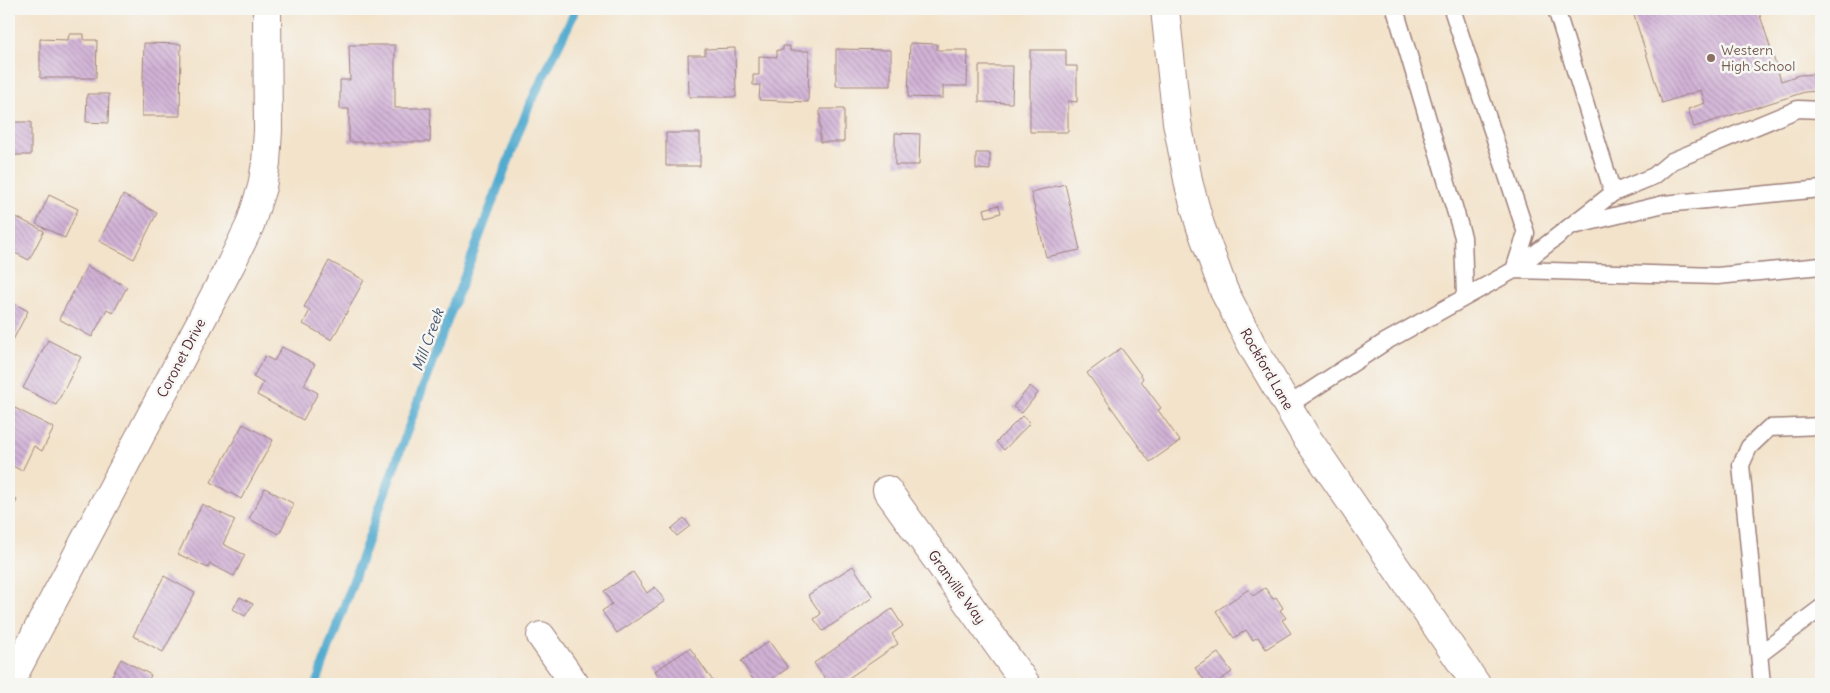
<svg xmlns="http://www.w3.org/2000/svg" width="1830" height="693" font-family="Delius,sans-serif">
<defs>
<pattern id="building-back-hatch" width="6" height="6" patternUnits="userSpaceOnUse" patternTransform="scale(1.25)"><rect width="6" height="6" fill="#d2b3d7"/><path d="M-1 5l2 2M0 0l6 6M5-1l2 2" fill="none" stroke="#ac91af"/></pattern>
</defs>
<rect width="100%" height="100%" fill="#f6f6f2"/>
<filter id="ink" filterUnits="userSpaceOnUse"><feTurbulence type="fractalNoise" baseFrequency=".02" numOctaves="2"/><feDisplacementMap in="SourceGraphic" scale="10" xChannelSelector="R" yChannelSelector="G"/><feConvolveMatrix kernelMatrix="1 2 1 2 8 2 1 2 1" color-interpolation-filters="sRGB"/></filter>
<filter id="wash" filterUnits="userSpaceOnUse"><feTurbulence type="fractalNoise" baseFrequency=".0096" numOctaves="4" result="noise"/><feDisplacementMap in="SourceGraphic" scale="20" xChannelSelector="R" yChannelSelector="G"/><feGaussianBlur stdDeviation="1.12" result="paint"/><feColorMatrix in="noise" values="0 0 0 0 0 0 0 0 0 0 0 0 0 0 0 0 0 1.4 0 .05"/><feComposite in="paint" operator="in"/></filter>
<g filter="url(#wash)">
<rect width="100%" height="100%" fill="#f3e3cb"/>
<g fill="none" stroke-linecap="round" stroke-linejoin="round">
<path stroke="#52abcf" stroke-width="9" d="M316 684 435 354 528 108 572 18 575 9"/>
</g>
<g id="blocks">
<path fill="url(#building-back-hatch)" d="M1632 9H1758L1781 81 1799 75 1821 74V91L1805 92 1694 127 1688 109 1705 103 1701 90 1662 103Z
M69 34H84V40H97L96 78H40V39L68 40Z
M9 39H12L10 72H9Z
M144 43 181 44 180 116H142Z
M910 43 937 44V50H968L967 86H943V98L908 97Z
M349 45H395V108H431L430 142H349V109H340V80H350Z
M783 46H790V51H809L808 102 759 100 760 85H753V75H759V56L777 57V50H783Z
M735 48 736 97H689L688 55H705V49Z
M836 49 891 50V86H836Z
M1030 50H1066V66H1077V102L1068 101V132H1030Z
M979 66H1013L1012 103 979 102Z
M87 94H109L108 123 86 122Z
M820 109H844V142H820Z
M9 122H31V155H9Z
M666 133H700V166H666Z
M895 133 920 134 919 165H895Z
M976 153H990V170L976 169Z
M1065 184 1080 250 1046 257 1031 192Z
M49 195 78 209 65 238 36 224Z
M123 195 157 213 134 259 99 241Z
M999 205 1001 213 986 217 984 209Z
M14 216 44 231 29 260 9 250V226Z
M329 261 364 280 332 340 303 324 310 310 304 307Z
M87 266 127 287 113 313 107 309 92 337 59 319Z
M9 301 28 311 13 340 9 338Z
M48 340 81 357 56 405 23 388Z
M282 347 315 364 304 385 318 393 303 420 257 395 263 383 253 377 265 356 274 361Z
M1121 348 1143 378 1141 381 1161 408 1158 410 1180 441 1150 462 1087 373Z
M1030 386 1038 393 1022 413 1013 407Z
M13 407 54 428 42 451 34 446 22 471 9 464V415Z
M1022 416 1030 423 1004 450 996 442Z
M243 424 273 440 241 499 211 482Z
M265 488 294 504 279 534 249 519Z
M9 496 17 500 9 516Z
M202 504 235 520 223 544 245 555 234 576 210 564 208 568 178 554Z
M684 518 690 526 677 536 671 529Z
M853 566 873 597 823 631 814 619 821 614 808 595Z
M633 572 647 593 655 587 665 601 617 633 602 611 612 604 604 591Z
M164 576 195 593 163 652 133 636Z
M1265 588 1273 599 1276 597 1283 608 1280 610 1286 618 1282 620 1291 633 1266 649 1258 637 1253 640 1246 630 1234 638 1216 611 1249 589 1253 596Z
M240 597 253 604 245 616 233 609Z
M892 609 903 626 892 634 898 644 840 684H829L814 663Z
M769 641 788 668 764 684H756L741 661Z
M690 648 715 684H664L655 671Z
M1218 653 1232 672 1214 684H1207L1195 668Z
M121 659 151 675 147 684H108Z"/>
</g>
</g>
<g filter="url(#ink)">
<use href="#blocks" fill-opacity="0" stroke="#9e817b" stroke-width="1"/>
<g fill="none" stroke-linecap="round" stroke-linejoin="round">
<g stroke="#9e817b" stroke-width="19">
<path id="lane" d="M1395 9 1463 237 1465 297
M1452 9 1526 233 1514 270
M1556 9 1613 193
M1577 225 1664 204 1821 189
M1514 270 1613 193 1654 176 1672 161 1798 109 1821 110
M1287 406 1385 342 1514 270 1717 276 1821 266
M1760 654 1821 608
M1762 684 1741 465 1749 447 1769 428 1821 426"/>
</g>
<g stroke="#9e817b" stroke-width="30">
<path id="street" d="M887 490 1026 684
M541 636 575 684
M9 684 231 264 250 225 262 187 266 163 268 130 267 9"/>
</g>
<g stroke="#9e817b" stroke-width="30">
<path id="secondary" d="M1165 9 1177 122 1189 185 1200 225 1224 291 1254 349 1305 435 1476 684"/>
</g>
<use href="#lane" stroke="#fff" stroke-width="16"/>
<use href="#street" stroke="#fff" stroke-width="28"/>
<use href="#secondary" stroke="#fff" stroke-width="28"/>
</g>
</g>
<circle fill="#8d6e63" stroke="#f6f6f2" stroke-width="2" cx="1711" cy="58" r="5"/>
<g text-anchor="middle" stroke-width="5" stroke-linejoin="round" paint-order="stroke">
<g font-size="14" fill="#785e54" stroke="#f6f6f2" text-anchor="start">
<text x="1721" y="55">Western<tspan x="1721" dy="16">High School</tspan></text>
</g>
<g font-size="14" fill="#4a1f2b" stroke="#f6f6f2">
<text transform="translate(181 358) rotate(-62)" y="5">Coronet Drive</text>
<text transform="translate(1267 369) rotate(60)" y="5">Rockford Lane</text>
<text transform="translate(957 587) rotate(54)" y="5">Granville Way</text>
</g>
<g font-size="15" font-style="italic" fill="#4d576d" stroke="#f6f6f2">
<text transform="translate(428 340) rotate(-70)" y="5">Mill Creek</text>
</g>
</g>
<rect width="1830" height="693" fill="none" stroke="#f6f6f2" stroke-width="30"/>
</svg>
